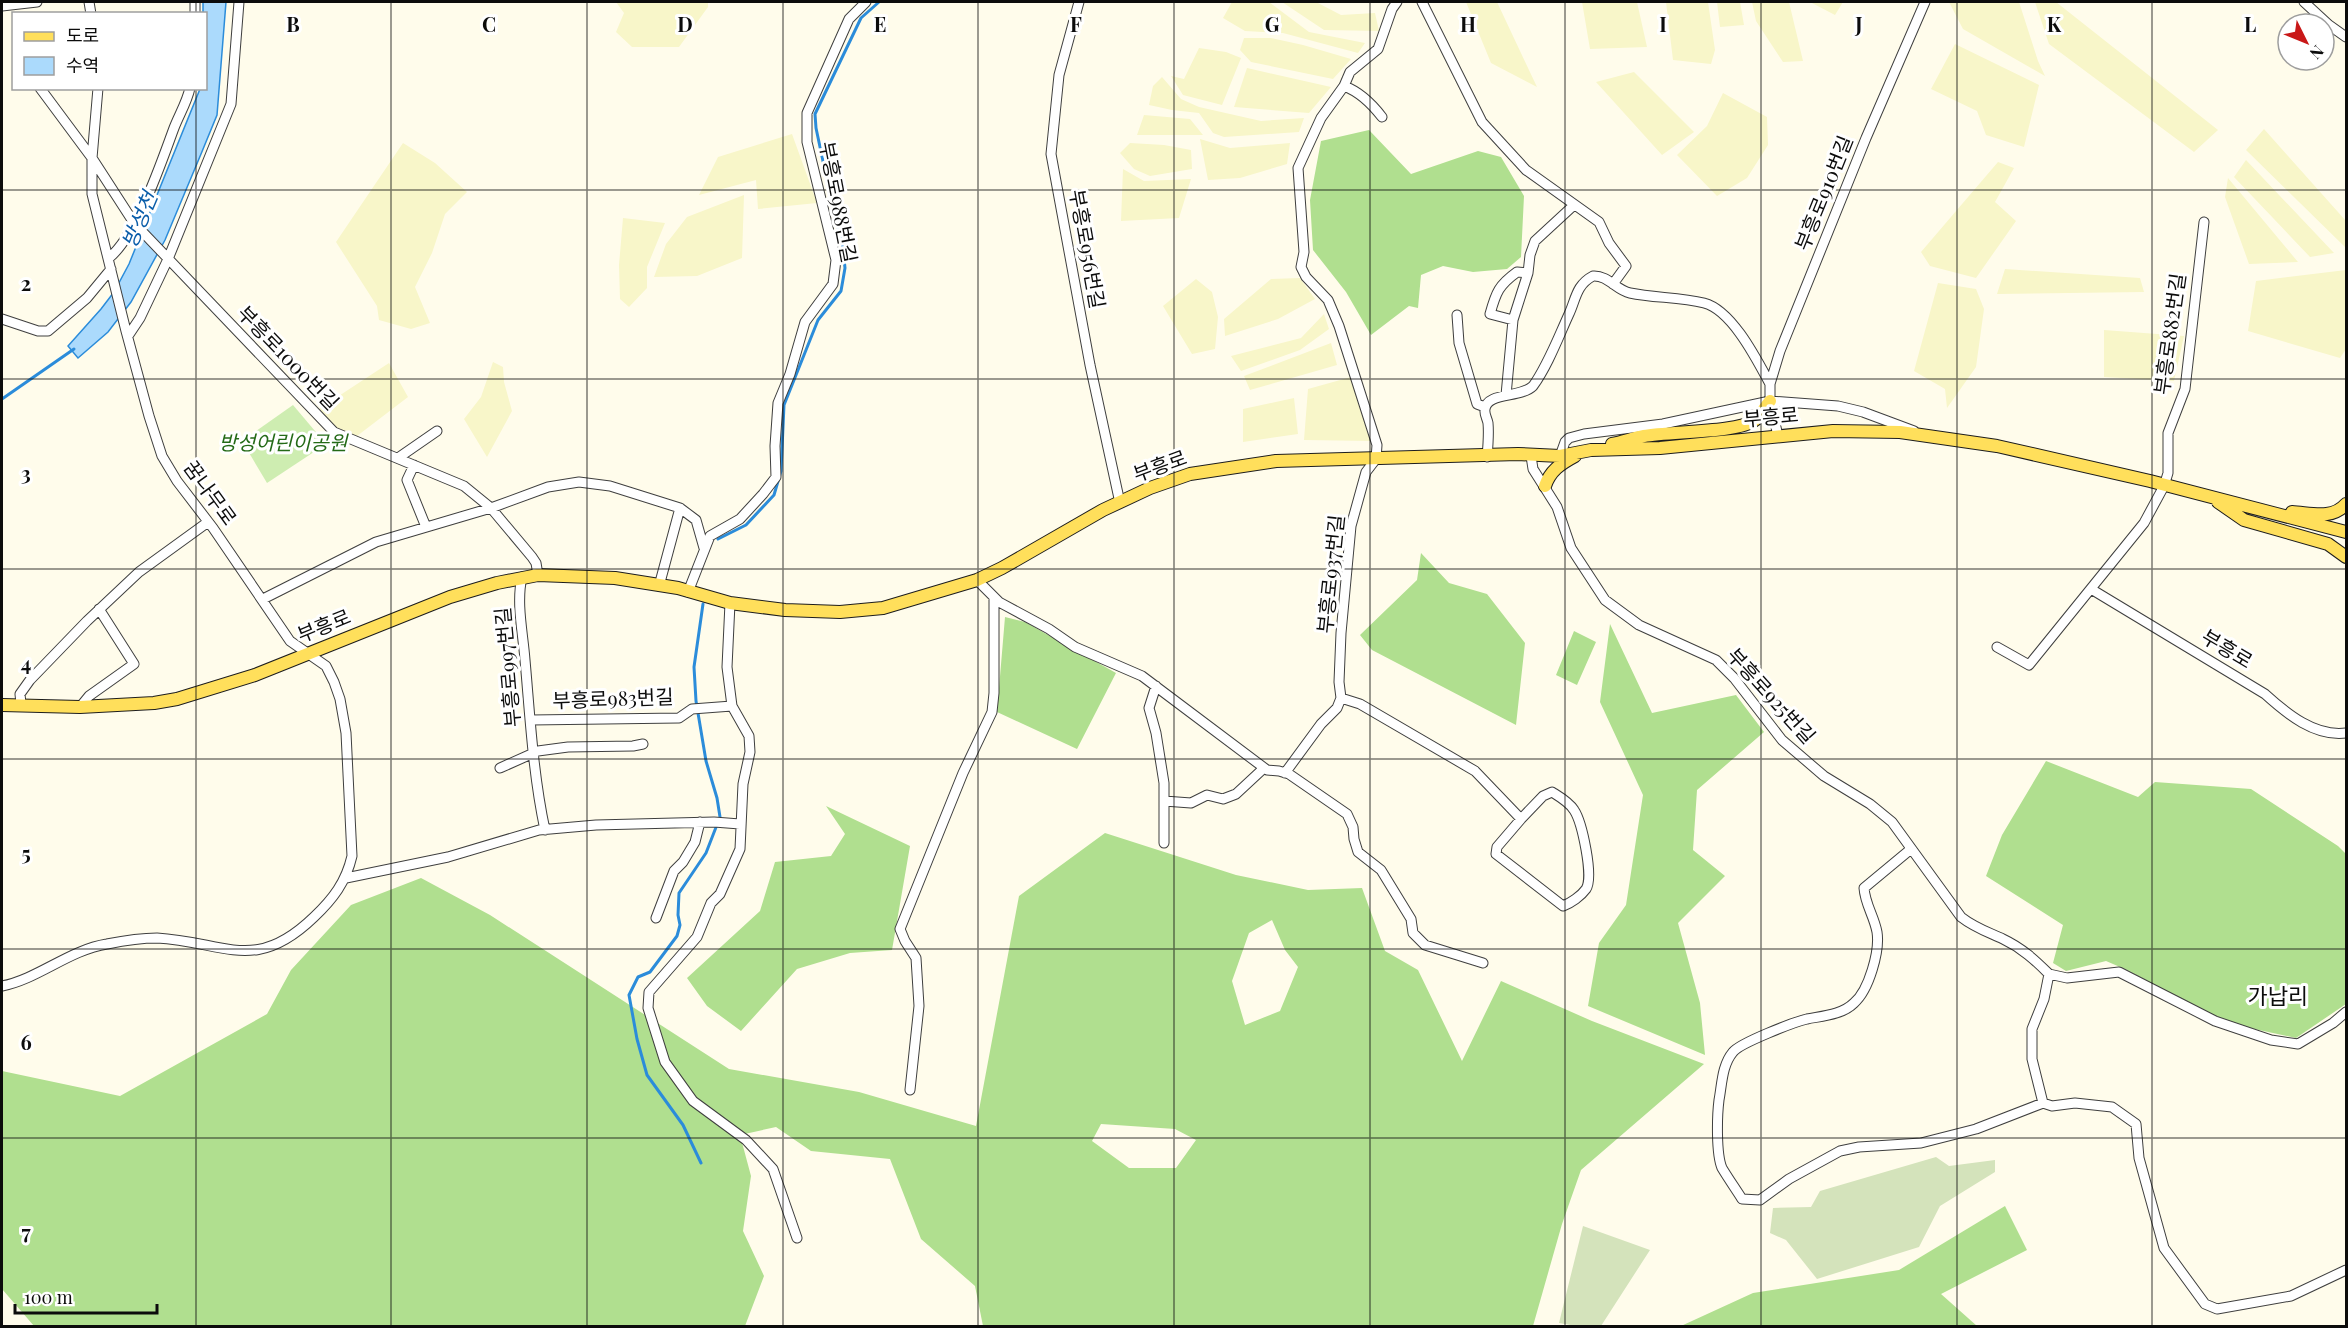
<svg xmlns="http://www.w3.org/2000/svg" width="2348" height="1328" font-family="'Playfair Display','Noto Sans KR',serif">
<rect width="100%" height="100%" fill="#fffceb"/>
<path fill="#f8f6c9" d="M616 2H708V7L679 47H632L616 32 624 13Z
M1232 2H1269L1309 32 1365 43 1358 53 1283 33 1245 31 1223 18Z
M1282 2H1316L1341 15 1375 13 1379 31 1324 30Z
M1466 2H1497L1537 87 1491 63Z
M1582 2H1637L1647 47 1590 49Z
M1666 2H1708L1715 50 1711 64 1673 60Z
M1717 2H1740L1744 25 1720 27Z
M1752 2H1789L1803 61 1783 62 1756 21Z
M1810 2H1843L1835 15Z
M1949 2H2019L2038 61 2045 76 1963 29Z
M2035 2H2056L2218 130 2194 152 2049 44Z
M1244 38H1271L1303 45 1351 59 1333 79 1251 62 1240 50Z
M1955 44 2039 85 2024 147 1986 135 1977 111 1931 89Z
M1199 48 1226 52 1241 58 1222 105 1183 95 1171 76 1184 79Z
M1247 68 1331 87 1309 113 1234 107Z
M1634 72 1694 132 1662 155 1596 82Z
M1162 77 1181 99 1199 107 1261 121 1304 118 1299 132 1224 137 1213 133 1199 113 1172 110 1149 105 1153 86Z
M1723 93 1767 117 1768 145 1747 178 1717 196 1677 155 1707 126Z
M1144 115 1190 119 1203 135H1137Z
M2264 129 2346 221V248L2246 150Z
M792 134 817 203 758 209 756 180 699 195 718 157Z
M1200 139 1230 148 1290 143 1287 164 1240 178 1208 180Z
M403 143 435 163 467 192 445 214 432 253 415 287 430 323 411 329 379 320 377 306 336 242Z
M1130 143 1164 145 1191 150 1192 169 1150 176 1134 169 1120 153Z
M2246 160 2334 253 2310 257 2234 177Z
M1998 162 2014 168 1995 202 2016 221 1976 278 1930 266 1921 252Z
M1123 169 1144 181 1191 179 1179 218 1121 221Z
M2228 178 2298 262 2249 264 2225 197Z
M744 195 742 258 697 276 654 277 666 244 687 217Z
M623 218 665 223 647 267V288L629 307 620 299 619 265Z
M2005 269 2140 278 2144 292 1997 294Z
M2346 270V349L2340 358 2248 331 2256 281Z
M1300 278 1315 299 1278 319 1225 336 1224 319 1271 279Z
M1196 279 1212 292 1218 317 1215 349 1192 354 1163 306Z
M1938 283 1976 289 1984 309 1976 367 1947 408 1945 389 1914 371Z
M1324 314 1329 329 1300 350 1241 371 1231 356 1301 338Z
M2104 330 2184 336 2174 381 2104 377Z
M1331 343 1337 365 1250 390 1244 376Z
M493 362 503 367 504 382 512 411 487 457 464 419 481 397Z
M389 363 408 397 357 436 337 428 319 409Z
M1351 377 1371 441 1304 440 1308 389Z
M1294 398 1298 434 1243 442V409Z"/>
<path fill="#ceedb1" d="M293 405 326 444 267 483 242 441Z"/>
<path fill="#b0df8f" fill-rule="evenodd" d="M1369 130 1411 174 1478 151 1501 157 1524 196 1521 257 1507 269 1473 272 1443 266 1421 275 1418 308 1409 306 1371 335 1346 292 1313 250 1310 200 1321 141Z
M1421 553 1449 583 1487 594 1525 643 1516 725 1372 650 1360 635 1417 580Z
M1005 617 1025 622 1116 673 1077 749 997 712Z
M1610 624 1652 713 1736 695 1764 732 1697 790 1693 850 1725 876 1678 923 1700 1003 1705 1055 1588 1006 1599 943 1626 905 1643 795 1600 702Z
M1574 631 1596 642 1577 685 1556 675Z
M2046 761 2138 797 2155 782 2251 789 2338 846 2346 854V1004L2296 1038 2245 1027 2213 1016 2127 970 2106 961 2066 971 2053 963 2063 925 1986 876 2002 835Z
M826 806 910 846 892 950 850 953 797 969 741 1031 707 1006 687 978 760 911 775 862 831 856 845 834Z
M1105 833 1236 875 1308 890 1362 888 1385 951 1418 970 1462 1061 1501 981 1592 1021 1704 1064 1581 1170 1562 1224 1533 1326H983L975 1286 921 1239 890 1159 811 1151 776 1127 740 1135 751 1176 743 1231 764 1276 745 1326H34L2 1289V1071L120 1096 267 1014 291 970 351 905 421 878 490 915 729 1069 859 1092 976 1126 1019 896ZM1272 920 1285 950 1298 967 1280 1011 1245 1025 1232 981 1249 933ZM1101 1124 1175 1129 1196 1140 1176 1168H1129L1092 1141Z
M2005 1206 2027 1250 1941 1294 1977 1326H1681L1753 1293 1899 1270Z"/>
<path fill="#d4e3bb" d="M1936 1157 1949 1166 1995 1160V1172L1940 1206 1919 1247 1817 1279 1786 1240 1770 1233 1773 1208 1811 1207 1820 1191Z
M1583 1226 1650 1250 1601 1326H1576L1559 1323Z"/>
<path fill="#abdafc" stroke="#2b8cda" stroke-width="1.5" d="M203 2H226L217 115 201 154 165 240 131 302 108 332 78 358 68 346 101 309 114 292 129 264 200 89 206 88V14L203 13Z"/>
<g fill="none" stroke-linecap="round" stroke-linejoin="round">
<path stroke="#2b8cda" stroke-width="3" d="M2 399 74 349
M718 539 746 525 774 495 781 471 784 405 818 320 841 291 845 268 842 239 836 223 816 128 815 114 861 18 879 2
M701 1163 683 1125 647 1075 637 1039 629 995 638 977 650 972 677 936 680 925 678 915 679 893 706 853 720 817 717 798 706 761 696 701 694 667 703 604"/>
<g stroke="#3f3f3f" stroke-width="11">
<path id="minor" d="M89 2 91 14
M1079 2 1059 75 1051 154 1090 365 1120 503
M1422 2 1482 122 1526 170 1599 222 1609 243 1626 266 1613 284
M2304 2 2329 25 2346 37
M2 6 37 2
M195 14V2
M1344 86C1360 92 1372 104 1382 117
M40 88 92 158 134 223 334 432 464 486 491 508 532 557 536 563 538 575
M109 258C137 235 161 163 174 128 179 115 187 102 190 88
M1457 315 1459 343 1477 404 1485 407
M2 319 38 331H48L87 298 111 269
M1513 320 1490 314C1496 292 1499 285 1517 272L1528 273
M128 336 140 318 168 259 231 104 239 2
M1506 395 1513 320 1528 273 1530 255 1535 241 1574 205
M1778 436 1770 401V384L1780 351 1866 138 1925 2
M1531 456 1533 469 1557 507 1571 548 1605 600 1639 625 1716 660 1734 678 1782 740 1824 776 1870 804 1892 822 1961 917C1975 928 1988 932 2003 939 2022 948 2035 960 2049 974L2044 999 2032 1029V1059L2043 1103 2052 1106 2075 1103 2112 1107 2136 1124 2139 1158 2164 1248 2205 1304 2217 1309 2291 1296 2346 1270
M1560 456 1565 442 1569 438 1584 434 1663 424 1770 401 1838 406 1863 412 1914 431
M1487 457C1488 446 1489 434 1488 423 1487 418 1484 414 1485 409 1487 392 1521 398 1533 386 1548 365 1558 338 1569 314 1576 299 1576 285 1593 276 1608 275 1616 290 1630 293 1654 298 1680 297 1704 303 1732 310 1757 360 1770 384
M398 458 437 431
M414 465 407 480 426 527
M680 508 696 520 704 548
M522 577C516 603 523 633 525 660 530 716 533 774 545 830
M977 580 999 602 1049 629 1075 647 1142 676 1267 770 1279 771 1289 774 1347 814 1353 827 1354 839 1358 852 1381 870 1411 919 1413 933 1425 945 1483 963
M2091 589 2265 694C2287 714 2315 737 2346 733
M688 592 710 536 740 519 763 494 776 477 775 446 778 403 790 374 805 322 833 284 836 260 807 142V113L849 19 866 2
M263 599 376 542 491 508 548 487 579 482 610 486 680 508 659 586
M730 603 727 667 732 706 749 736 750 752 743 784 740 849 720 894 711 903 697 937 649 992 648 1008 665 1062 693 1101 746 1140 773 1169 797 1238
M1997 647 2029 665 2144 523 2164 486 2168 473V433L2185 389 2204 222
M1156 686 1149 708 1156 733 1164 783V843
M1341 698 1360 704 1475 771 1521 819 1497 847 1496 854 1563 906C1571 903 1581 896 1586 889 1594 877 1582 822 1574 810 1569 802 1560 797 1552 792L1543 796 1521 819
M21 704 20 694 30 680 87 621 139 572 208 522
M80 707 89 696 134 664 99 609
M531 720 679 718 692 709 732 706
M500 768 538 751 568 747 633 746 643 744
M1285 773 1321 724 1337 708 1341 698 1339 682 1341 633 1351 526 1366 472 1376 459 1377 445 1339 326 1328 300 1306 277 1301 267 1304 252 1298 168 1321 118 1344 86 1350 72 1378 49 1392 9 1397 2
M1164 801 1191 803 1207 795 1223 799 1236 794 1264 768
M1911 849 1864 888C1865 904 1874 916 1877 932 1880 951 1869 990 1854 1003 1842 1015 1822 1016 1807 1019 1794 1022 1740 1043 1733 1052 1722 1065 1722 1084 1719 1100 1717 1116 1716 1154 1722 1168 1728 1178 1735 1188 1742 1199L1760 1200 1789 1179 1840 1151 1859 1147 1921 1143 1976 1129 2043 1103
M346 878 448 857 539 830 596 825 714 822 740 824
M656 918 674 871 683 862 695 842 700 822
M2049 974 2067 978 2119 972 2215 1021 2271 1040 2298 1044 2333 1023 2346 1012
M2 986C38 979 69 950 107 944 122 941 141 938 157 938 226 942 255 974 314 917 333 899 346 882 352 856L346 733 340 699 334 682 326 666 290 641 213 528 177 481 162 456 149 416 126 331 92 194V158L98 88
M910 1090 919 1006 916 958 905 941 900 929 963 773 992 712 994 693V597"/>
</g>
<g stroke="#1d1d1d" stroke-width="14">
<path id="major" d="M1612 444C1623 442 1633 438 1644 436 1669 431 1738 433 1755 420 1761 415 1765 407 1770 401
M1545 486C1550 471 1560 464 1575 456
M2218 502 2244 520 2328 544 2346 557
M2292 512C2311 513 2332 520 2346 504
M2 705 80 707 154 703 177 699 255 675 450 597 497 583 538 575 615 578 678 588 730 603 785 610 840 612 883 608 977 580 1002 568 1103 510 1150 488 1190 474 1276 461 1518 454 1560 456 1591 450 1660 448 1833 431 1900 432 1997 446 2150 481 2346 532"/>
</g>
<use href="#minor" stroke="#fff" stroke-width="9"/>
<use href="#major" stroke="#ffdf5b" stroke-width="12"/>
</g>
<path fill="none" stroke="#0c0c0c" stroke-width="1.5" stroke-opacity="0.55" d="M196 2V14M391 2V1326M587 2V1326M783 2V1326M978 2V1326M1174 2V1326M1370 2V1326M1565 2V1326M1761 2V1326M1957 2V1326M2152 2V1326M196 88V1326M2 190H2346M2 379H2346M2 569H2346M2 759H2346M2 949H2346M2 1138H2346"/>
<g text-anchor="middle" stroke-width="6" stroke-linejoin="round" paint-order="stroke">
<g font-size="20" fill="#0c0c0c" stroke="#fff">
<text transform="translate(1824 193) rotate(-68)" y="7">부흥로910번길</text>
<text transform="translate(838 202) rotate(79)" y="7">부흥로988번길</text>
<text transform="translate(1087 249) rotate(80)" y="7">부흥로956번길</text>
<text transform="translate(2170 334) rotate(-82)" y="7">부흥로882번길</text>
<text transform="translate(288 358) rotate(46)" y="7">부흥로1000번길</text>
<text transform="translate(1771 417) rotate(-5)" y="7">부흥로</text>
<text transform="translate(1160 466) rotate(-20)" y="7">부흥로</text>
<text transform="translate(210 493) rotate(54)" y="7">꿈나무로</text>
<text transform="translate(1331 574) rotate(-84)" y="7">부흥로937번길</text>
<text transform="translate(324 626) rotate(-22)" y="7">부흥로</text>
<text transform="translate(2227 649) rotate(31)" y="7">부흥로</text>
<text transform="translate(508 667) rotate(-95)" y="7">부흥로997번길</text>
<text transform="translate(1771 696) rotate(48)" y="7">부흥로925번길</text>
<text transform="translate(613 699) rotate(-2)" y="7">부흥로983번길</text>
</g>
<g font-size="20" font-style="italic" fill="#246a17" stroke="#fff">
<text x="283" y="450">방성어린이공원</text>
</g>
<g font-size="21" font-style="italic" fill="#0a5da9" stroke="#fff">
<text transform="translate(140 220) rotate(-67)" y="7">방성천</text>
</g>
<g font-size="22" fill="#0c0c0c" stroke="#fff">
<text x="2278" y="1004">가납리</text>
</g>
</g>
<g font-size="20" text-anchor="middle" font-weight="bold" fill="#0c0c0c" stroke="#fff" stroke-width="6" stroke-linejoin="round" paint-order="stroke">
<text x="293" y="32">B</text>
<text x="489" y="32">C</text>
<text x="685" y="32">D</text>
<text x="880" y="32">E</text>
<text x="1076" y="32">F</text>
<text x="1272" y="32">G</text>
<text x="1468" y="32">H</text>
<text x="1663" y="32">I</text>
<text x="1859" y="32">J</text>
<text x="2054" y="32">K</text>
<text x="2250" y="32">L</text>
<text x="26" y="291">2</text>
<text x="26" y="481">3</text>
<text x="26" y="671">4</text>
<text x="26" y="861">5</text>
<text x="26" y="1050">6</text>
<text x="26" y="1240">7</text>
</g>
<rect width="2348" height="1328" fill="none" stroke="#0c0c0c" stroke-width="6"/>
<rect x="12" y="12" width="195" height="78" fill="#ffffff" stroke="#9e9e9e" stroke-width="1.5"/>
<rect x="24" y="32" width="30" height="9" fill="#ffdf5b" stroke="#9e9e9e" stroke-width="1.5"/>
<text x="66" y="42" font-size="18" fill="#0c0c0c">도로</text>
<rect x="24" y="57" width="30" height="18" fill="#abdafc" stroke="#9e9e9e" stroke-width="1.5"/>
<text x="66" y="72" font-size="18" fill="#0c0c0c">수역</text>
<g transform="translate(2306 42) rotate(133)"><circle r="28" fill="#ffffff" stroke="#9e9e9e" stroke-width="1.5"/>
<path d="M0-4.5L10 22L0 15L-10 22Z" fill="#c91818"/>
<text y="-9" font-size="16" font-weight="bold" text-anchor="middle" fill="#0c0c0c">N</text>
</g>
<path d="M15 1304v9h142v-9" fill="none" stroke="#0c0c0c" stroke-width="3"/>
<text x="24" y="1304" font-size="18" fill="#0c0c0c" stroke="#ffffff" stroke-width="4.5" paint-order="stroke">100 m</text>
</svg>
